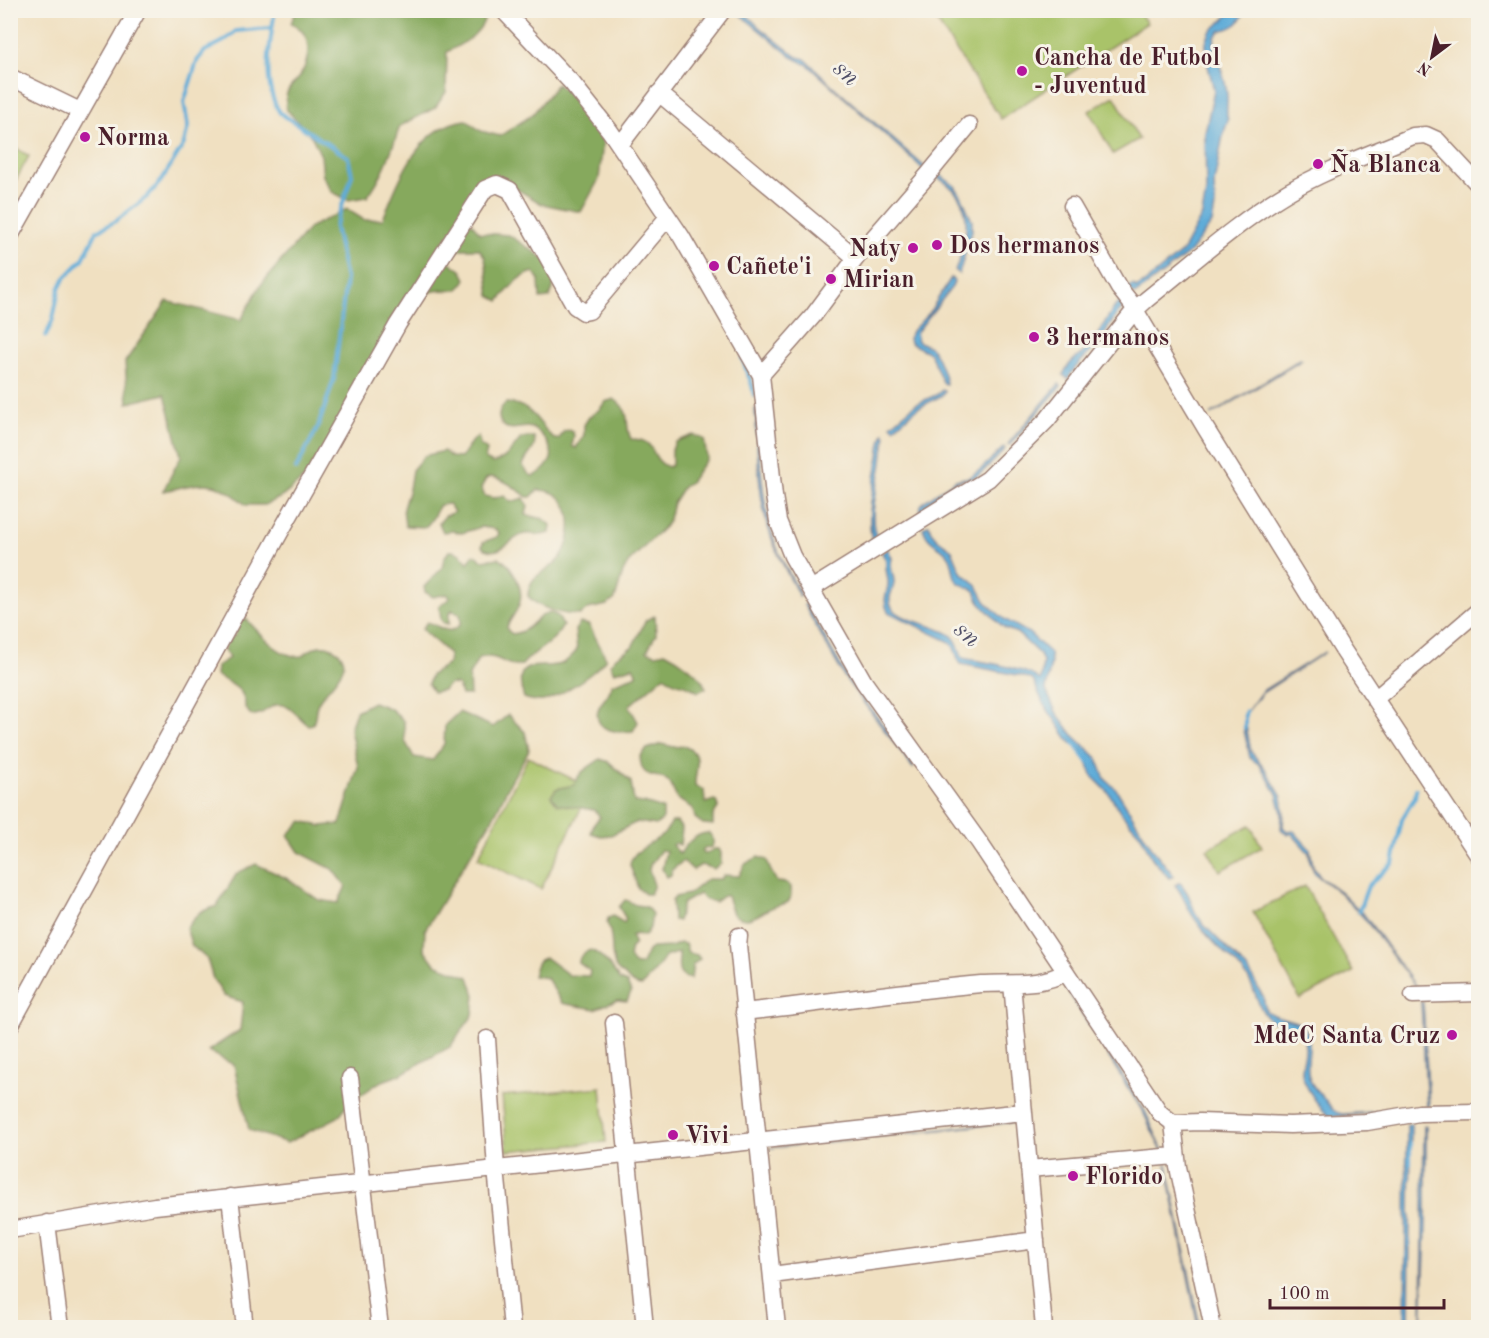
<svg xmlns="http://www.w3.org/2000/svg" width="1489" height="1338" font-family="'Old Standard TT',serif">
<rect width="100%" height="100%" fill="#f7f3e8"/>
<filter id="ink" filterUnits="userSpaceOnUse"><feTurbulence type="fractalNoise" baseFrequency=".0167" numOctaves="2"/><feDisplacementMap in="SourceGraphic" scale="12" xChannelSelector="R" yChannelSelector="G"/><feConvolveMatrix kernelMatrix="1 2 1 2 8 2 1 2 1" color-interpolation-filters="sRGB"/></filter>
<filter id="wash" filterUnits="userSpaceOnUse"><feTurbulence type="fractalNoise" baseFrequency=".008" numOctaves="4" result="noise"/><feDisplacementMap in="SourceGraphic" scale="24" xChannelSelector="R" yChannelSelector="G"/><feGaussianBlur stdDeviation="1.35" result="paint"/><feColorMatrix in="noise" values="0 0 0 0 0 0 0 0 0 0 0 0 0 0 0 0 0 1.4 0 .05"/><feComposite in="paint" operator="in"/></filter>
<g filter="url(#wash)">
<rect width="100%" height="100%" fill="#f0e0c1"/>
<path fill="#a9c369" stroke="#7a714a" stroke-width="1.5" d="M930 11H1138L1147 23 1001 119Z
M1114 96 1139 139 1113 154 1089 111Z
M11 145 29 156 11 189Z
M528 757 591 788 541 889 478 858Z
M1250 825 1262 847 1220 871 1207 849Z
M1305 886 1353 972 1300 999 1253 912Z
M601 1087 606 1142 507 1151 502 1096Z"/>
<path fill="#86a95d" stroke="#686444" stroke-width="1.5" d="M487 10C484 33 466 42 447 52L446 92 435 108 400 126C391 152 384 175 367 197L348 200 332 192 323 176 321 156 312 137 286 109C286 104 285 95 288 91 291 85 297 81 300 76 311 58 313 33 291 23L296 11Z
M557 84 584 108 603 142 599 179 581 212 542 204 510 185 489 188 468 219 480 233 509 235 548 261 554 280 553 289 549 298 540 299 539 280 534 272C518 276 509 289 499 301L490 296 485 257 479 249H459L447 260 462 271 466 279C456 297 450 288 435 291 430 292 424 294 419 295L327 459 283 496 265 505H246C213 476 204 483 163 491L181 456 165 394 128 403 125 362 167 301 241 320 260 286 310 227 347 209 364 220 383 219C396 186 413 140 448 125 453 122 460 121 466 120L481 131 500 136 532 115Z
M614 399C634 413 623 423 631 439 659 439 648 459 668 467L672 465V450L675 442 693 435 704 439 707 458 691 481 683 487 673 503 668 523 628 563 623 572 615 599 607 605 588 609 580 615C564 615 538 609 528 596 529 570 551 574 562 555 577 529 573 490 538 490L531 497H527C517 489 503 478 490 477L486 479 481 488 485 496 494 498 504 496 511 502 524 498 528 506 526 515 544 519 551 525 550 533C541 537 534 533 525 534 511 536 500 560 482 547L483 542 497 537 499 533 495 529 481 527 462 533 453 531 443 532 439 523 445 516 454 512 449 504 440 505C434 513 433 521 425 527L405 526 403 508 409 489 412 470 424 456 444 451 451 457 461 458 471 442 478 436 480 445 487 450 485 459 493 463C506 459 512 450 521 438L534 437C538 450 525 455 523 466L528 473 532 476C541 474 546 468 550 461 556 451 542 432 532 428 523 425 513 432 505 427 496 421 498 409 506 403 532 403 539 425 554 439H559L564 431 569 430 573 432 574 436 572 446 576 448 584 435V425L589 417 600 409 605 402Z
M449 551C458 550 463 556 468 563L473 555 478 556 481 560 500 558C513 566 525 590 519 605 516 613 510 619 507 627L509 632 513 634C534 630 532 618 550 612L558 616 563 626C554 644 534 650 522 665 503 668 501 653 479 658L469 675 470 695H461L458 685 450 684 443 690 433 692 428 684 431 675 448 664 449 655C441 644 430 639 422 629L427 622C440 626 451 638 461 623L460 614 452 610 449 614V624L444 623 441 620 439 606 450 598 447 594 433 597 425 592 424 587 442 568 444 558Z
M655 616 656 634 647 651 656 654 665 652C679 659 700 673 706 688L698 692C686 682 676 686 664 676L629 706 638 722 633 731C619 733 593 732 598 710 601 699 609 699 612 684L637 675 633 667 614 672 610 664 616 657 632 647 646 620Z
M246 619C260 633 279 659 302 656 312 649 319 642 332 648 362 663 327 686 319 701 314 709 317 716 313 724L308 725C300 719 295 711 286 706 271 699 266 717 251 715L245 708C246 688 231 685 216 675L217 666 229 658 224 650 227 641 235 635 237 621Z
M580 623 589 625 606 658C598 672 559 697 543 701 536 702 530 700 524 698 509 653 545 672 563 663 569 660 573 655 577 650L575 630Z
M373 702 391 709 404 722 405 741 414 757 433 760 444 744 445 725 459 712 493 727 508 715 525 732 529 750 510 783 494 816 425 930 424 949 435 964 469 977 475 995 473 1015 450 1047 399 1075 380 1082 349 1103 338 1117 287 1143 249 1130 234 1065 208 1051 240 1030 243 1002 224 996 213 979 207 959 192 946 186 928 200 912 217 906 237 873 256 864 288 879 319 900 338 903 346 886 334 870 299 852 288 835 302 821 321 826 340 824 358 767 350 729 356 711Z
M661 744 674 747 684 746C706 756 694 769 695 786L704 790 705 803 714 800 718 803V808L713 815V825L703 824 695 818 693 809C688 805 681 802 677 798 673 793 673 786 668 781 656 772 641 782 640 756L647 749Z
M600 759 609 762 631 782 634 802 644 803 663 809V819L656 825 637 822 611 835 601 836 591 833 594 824 600 817 594 810 557 804 551 796 556 789 574 785C579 770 589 768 600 759Z
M672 822H677L682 829 680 845 676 843 672 845 680 854C686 844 696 833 709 833 714 838 714 841 712 847L703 849 702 853 706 854 714 849H719L721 853V863L714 869 701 865 693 870 683 861 672 870 671 875 667 877 662 869 666 851 661 850 650 865 649 870 654 885 650 894H645L638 888 630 865 631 860 636 853 664 834Z
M758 857 767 860 770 869 777 882 787 883 791 887C791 891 792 896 789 901 786 905 781 904 776 906 760 911 750 927 733 914L727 896H723L715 902 706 900 699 894 683 903 678 921 673 920 672 901 675 897 689 894 707 879H721L724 875 739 876 745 864Z
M625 900C630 900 632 905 637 905 646 907 646 905 652 914L650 928 645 936 636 934 631 936 635 944 631 948 629 957C632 963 635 967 642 964L648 951 652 948 671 947 680 943 685 944 688 953 697 955 700 959 693 965 691 979C673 977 680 962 679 952L665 957C659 968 650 976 642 986 635 986 630 982 626 977 622 973 617 971 615 966 609 952 615 938 607 923L608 918 613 916 624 923 626 919 619 907Z
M591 950C601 954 615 970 619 980L627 983 631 992 627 1001 617 1000 595 1009 566 1004 562 1003 547 978 533 976C536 968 535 959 546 958L569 975 589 976 590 971 579 963C579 955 584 952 591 950Z"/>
<path fill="#5eacd8" stroke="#546682" stroke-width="1.5" d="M736 11H743L759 27 797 57 805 59 833 86 926 168 924 170 808 65 792 57Z
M1233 11H1244C1241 24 1232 28 1220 31L1215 37 1213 48C1219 63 1226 79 1227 96 1228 104 1225 113 1228 120L1223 135 1214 183 1215 207 1212 223 1189 253 1136 294 1132 293 1128 287 1133 285 1136 288 1143 284 1182 252 1202 215 1206 192 1205 133 1214 90 1206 58V42L1210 32Z
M936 172 955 186 962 197 972 221V231L959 274 955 271C970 236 976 197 936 177Z
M951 278 954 281 952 287 916 333 918 341C922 344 927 345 931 348 936 352 946 377 946 384L943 383 930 353 910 343 909 338 912 331 929 313Z
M1119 302 1124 306C1112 318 1109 329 1099 342 1089 356 1076 362 1068 379L1063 375C1072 356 1078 360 1089 347 1101 333 1106 316 1119 302Z
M1300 359 1302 360 1211 415Z
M1059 384 1061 386 1010 445 1008 444Z
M942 390 945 391 943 395 918 408 894 428 891 425 916 404 938 394Z
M755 409H757C760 449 760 493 772 533 778 555 790 575 801 595L799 596C789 576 777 556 770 533 757 495 758 450 755 409Z
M884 433 886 436C883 447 883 458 881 469 877 490 867 520 878 540L873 543C865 517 874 487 878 461 880 452 880 442 884 433Z
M1004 447 1005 449C997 458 988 468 977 476 971 480 965 479 959 481 951 484 924 504 923 511L920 512 921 505 925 501 955 480 969 477 981 469Z
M929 524 931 532 937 539 952 550 961 572 976 584 985 601 993 609 1004 619 1029 633 1050 653 1051 663 1046 690 1056 712 1072 734 1097 758 1105 779 1116 789 1154 851 1174 876 1169 878 1152 858 1140 834 1122 814 1108 792 1093 777 1082 750 1070 742 1043 703 1033 680 1023 676 961 664C955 657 957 649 950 642L888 612C881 596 889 593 888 581 887 573 885 568 886 560L882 553 888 549 892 558C889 570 893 570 894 581 895 588 888 594 890 603 894 622 940 624 953 637 959 643 959 651 963 658 981 662 1028 668 1040 680L1041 679 1043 662 1040 655 1017 633 1005 628 999 623 980 603 975 591C970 587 962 586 958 582 951 576 955 563 948 555 939 543 929 546 923 528Z
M806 604 847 677 914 766 913 768 845 678 804 605Z
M1325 652 1262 693 1243 717 1262 691Z
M1246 725 1251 752 1264 767 1282 797 1284 813 1283 827 1287 831 1293 830 1310 849 1313 866 1320 877 1341 892 1365 916 1416 987 1364 918 1340 893 1315 874 1310 862 1309 853 1291 833 1288 835 1281 829 1282 813 1277 794 1260 765 1250 758 1244 730V726Z
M1180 882 1188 894 1195 912 1203 924 1249 971 1263 997 1266 1011C1276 1019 1298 1019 1304 1027 1315 1044 1304 1062 1309 1077 1311 1086 1319 1093 1325 1100 1331 1107 1332 1112 1342 1114L1416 1109 1330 1117C1321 1110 1302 1084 1302 1072 1302 1060 1309 1048 1302 1036 1292 1018 1278 1030 1265 1015 1258 1006 1255 989 1248 978 1237 962 1220 950 1207 935 1202 928 1195 920 1191 913 1185 903 1183 894 1175 885Z
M1062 982H1064L1145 1111 1163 1151H1162L1143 1112Z
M1421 1002H1423L1429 1107H1427Z
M1014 1121V1122L770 1148Z
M1411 1124 1409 1327 1405 1328 1407 1125Z
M1424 1126H1426V1225L1422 1328Z
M1166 1164H1167L1200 1327H1198Z"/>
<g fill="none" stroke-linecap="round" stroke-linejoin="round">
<path stroke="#5eacd8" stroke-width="4" d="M275 10C270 43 261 84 280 113L348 157 352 175 335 227 346 279 334 379 318 427 296 469
M46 336 53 319 59 289 64 279 83 259 97 231 116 221 147 197 161 181 184 144 188 126 184 102 197 61 205 51 224 41 236 31 271 28
M742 358 752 385 754 395
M1245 728V715L1246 712
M1074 743 1089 763
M1359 911 1368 886 1393 863 1402 819 1415 797 1416 789
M1410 1143V1163"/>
</g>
</g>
<g filter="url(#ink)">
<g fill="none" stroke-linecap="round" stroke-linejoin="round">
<g stroke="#9d8076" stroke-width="19">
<path id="minor" d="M503 10 572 83 610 131 681 236 761 375 774 496 778 521 792 556 864 682 979 842 1160 1113 1173 1123 1200 1122 1290 1125 1367 1122 1419 1113 1478 1112
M10 77 80 111
M659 93 856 258
M620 145 723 10
M1072 206 1119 288 1131 303 1206 429 1343 650 1478 855
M10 236 138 10
M761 375 813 316 856 258 927 176 969 125
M811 589 988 479 1047 420 1135 310 1146 300C1190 265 1239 221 1288 192 1327 169 1371 154 1413 136L1426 135 1437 140 1478 184
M1375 699 1478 611
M739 936 738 945 777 1328
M1012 984 1044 1328
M1413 995 1478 993
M744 1012C823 1003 902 991 981 984 1010 982 1040 987 1066 972
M614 1023 645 1328
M10 1026 278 536 398 324 485 189 497 184 510 190 575 306 584 312 589 311 668 217
M487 1039 496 1169 512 1328
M350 1078 380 1328
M1173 1123 1178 1167 1213 1328
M1029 1169 1175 1156
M230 1197 245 1328
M47 1223 60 1328
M10 1230 155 1206 1023 1112
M772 1275 1036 1240"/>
</g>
<use href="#minor" stroke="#fff" stroke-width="16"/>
</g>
</g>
<g fill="#b5179e" stroke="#f7f3e8" stroke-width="2">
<circle cx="1022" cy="71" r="6"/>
<circle cx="85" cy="137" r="6"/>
<circle cx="1318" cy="164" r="6"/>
<circle cx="937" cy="245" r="6"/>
<circle cx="913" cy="248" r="6"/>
<circle cx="714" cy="266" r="6"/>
<circle cx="831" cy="279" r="6"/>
<circle cx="1034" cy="337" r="6"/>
<circle cx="1452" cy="1035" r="6"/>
<circle cx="673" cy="1135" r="6"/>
<circle cx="1073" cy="1176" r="6"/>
</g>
<g text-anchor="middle" stroke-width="6" stroke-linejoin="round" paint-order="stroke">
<g font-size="24" font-weight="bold" fill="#4a1f2b" stroke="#f7f3e8" text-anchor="start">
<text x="1034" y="65">Cancha de Futbol<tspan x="1034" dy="28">- Juventud</tspan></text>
<text x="97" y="145">Norma</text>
<text x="1330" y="172">Ña Blanca</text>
<text x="949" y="253">Dos hermanos</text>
<text x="901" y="256" text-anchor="end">Naty</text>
<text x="726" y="274">Cañete'i</text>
<text x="843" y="287">Mirian</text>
<text x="1046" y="345">3 hermanos</text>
<text x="1440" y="1043" text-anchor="end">MdeC Santa Cruz</text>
<text x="685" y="1143">Vivi</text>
<text x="1085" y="1184">Florido</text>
</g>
<g font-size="26" font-style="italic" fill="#515068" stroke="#f7f3e8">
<text transform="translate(847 72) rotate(42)" y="9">sn</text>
<text transform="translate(968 633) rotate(41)" y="9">sn</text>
</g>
</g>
<rect width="1489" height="1338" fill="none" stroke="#f7f3e8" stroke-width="36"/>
<g transform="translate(1432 57) rotate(212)" stroke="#f7f3e8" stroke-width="4.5" paint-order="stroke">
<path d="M0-4.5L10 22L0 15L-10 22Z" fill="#4a1f2b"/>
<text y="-9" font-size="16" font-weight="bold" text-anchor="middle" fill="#4a1f2b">N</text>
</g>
<path d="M1270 1299v9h174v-9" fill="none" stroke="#4a1f2b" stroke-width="3"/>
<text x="1279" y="1299" font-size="18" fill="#4a1f2b" stroke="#f7f3e8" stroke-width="4.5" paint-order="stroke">100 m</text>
</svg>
